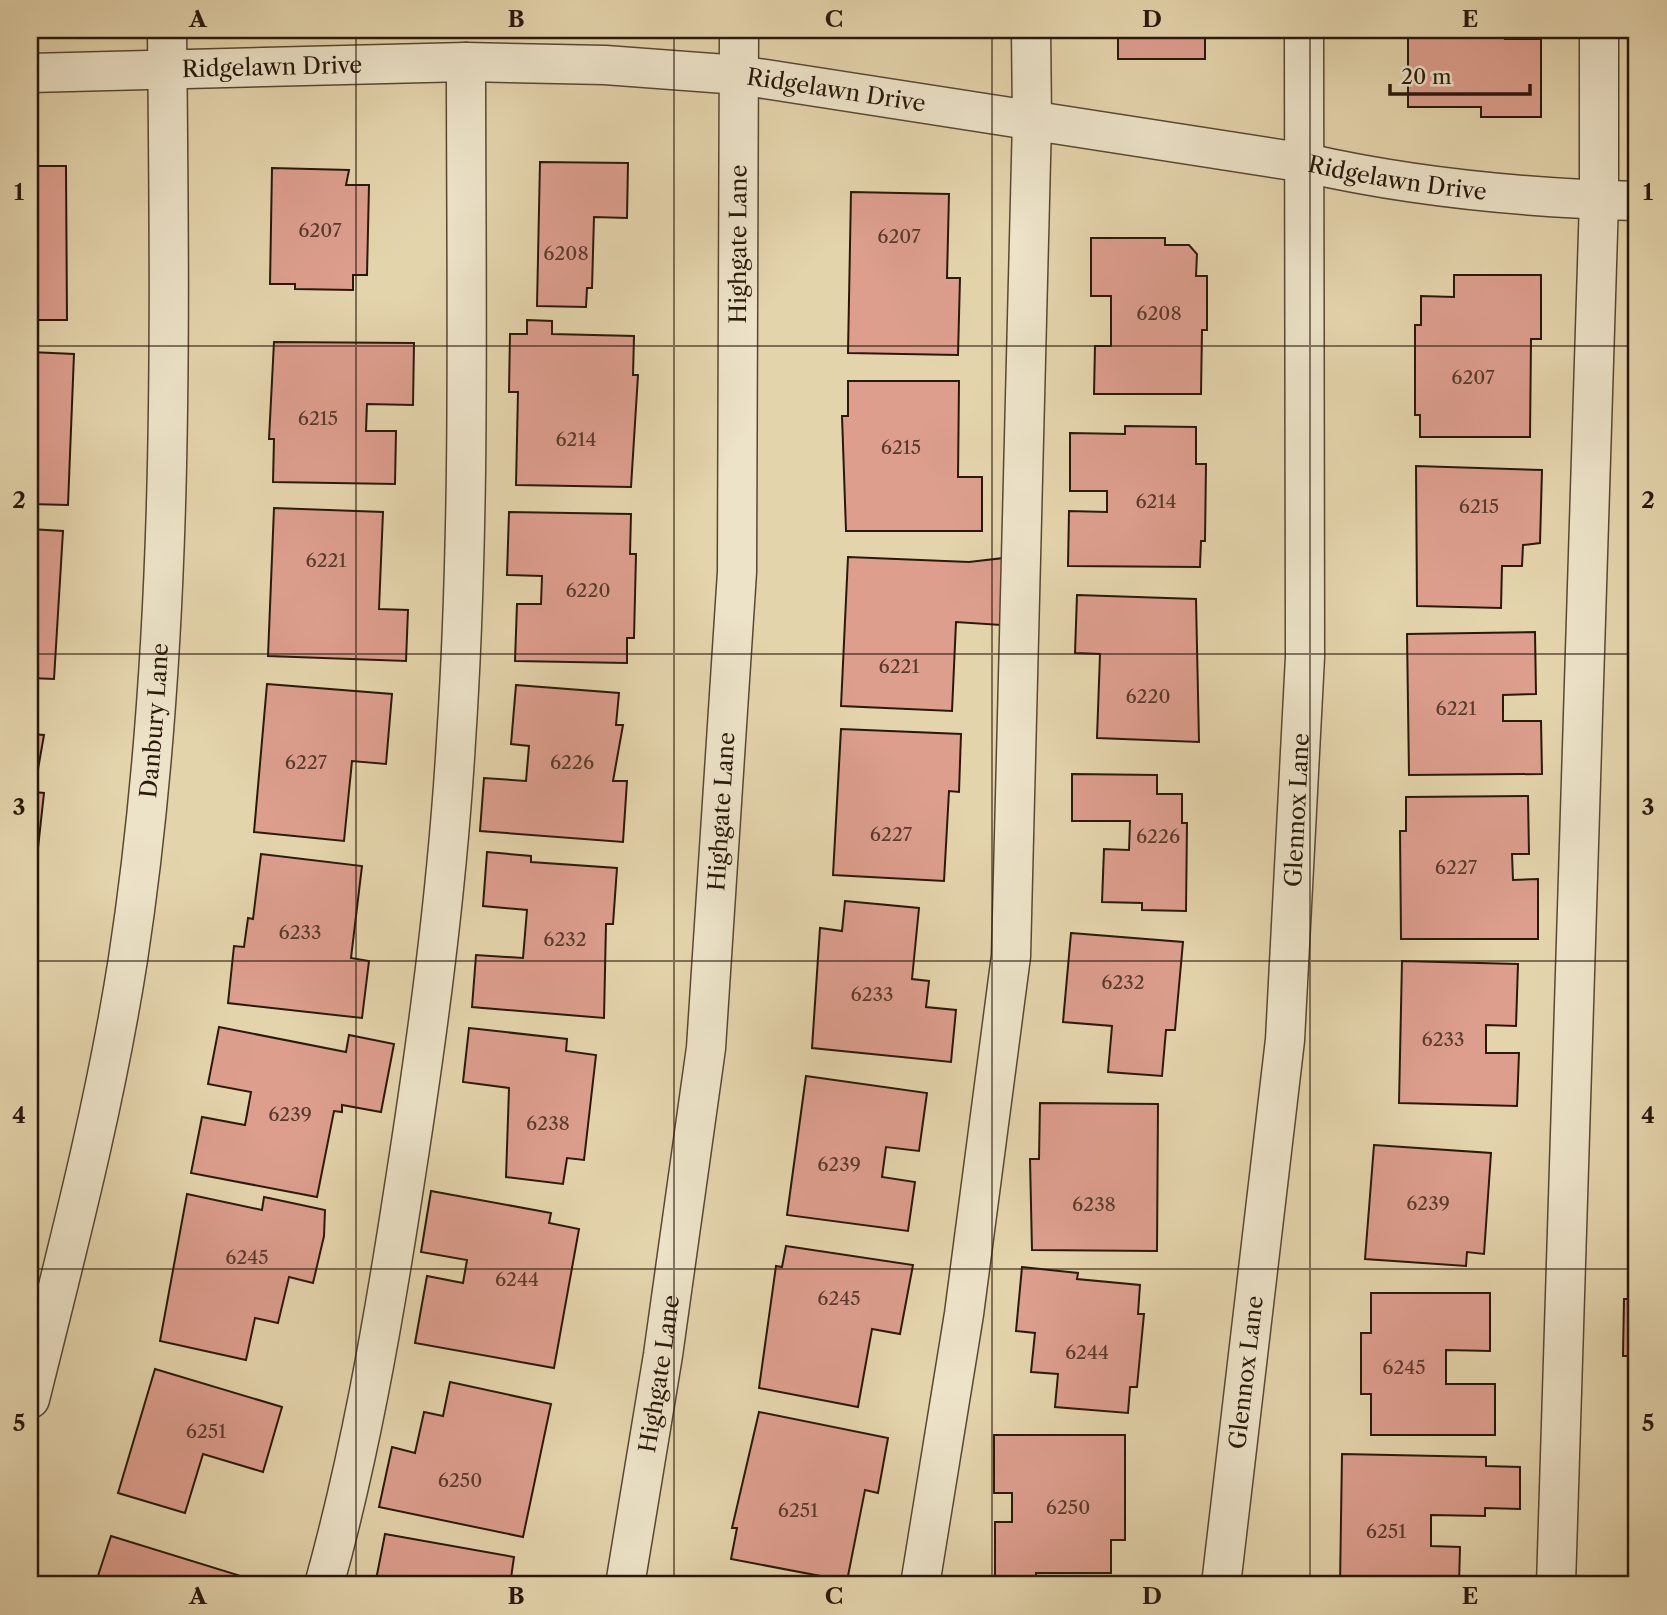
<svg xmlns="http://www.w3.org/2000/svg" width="1667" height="1615" font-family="'Libre Caslon Text',serif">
<rect width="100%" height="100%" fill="#e4d4ac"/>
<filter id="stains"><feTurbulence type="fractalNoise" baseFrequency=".00286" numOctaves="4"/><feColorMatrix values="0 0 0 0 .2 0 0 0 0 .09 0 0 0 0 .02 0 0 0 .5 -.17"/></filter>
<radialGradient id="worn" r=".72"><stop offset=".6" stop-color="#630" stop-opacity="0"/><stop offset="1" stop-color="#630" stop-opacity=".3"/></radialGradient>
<path fill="#dd9e8e" stroke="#2a190b" stroke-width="2" d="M1118 30H1205V59H1118Z
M1408 30H1505V39H1541V117H1481V107H1408Z
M540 162 628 163 627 218 594 217 592 288H587L586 307 537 306Z
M30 166H66L67 320H30Z
M272 168 349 170 346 185H369L367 275H353V290L295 289V284H270Z
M851 192 949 194 947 278H960L958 355 848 353Z
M1091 238H1165V245H1189L1197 254 1196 276H1207V330H1202L1201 394H1094L1095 346H1111V296H1091Z
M1454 275H1541V339H1531L1530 437H1420V415H1415V325H1421V296L1454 297Z
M527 320 552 321V334L634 336 633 375H638L631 487 516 485 518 392H509L510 334H527Z
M274 342 414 343 413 405 367 404 366 431H396L395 484 273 482 274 439H269Z
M30 352 74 354 68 505 30 504Z
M848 381H959L958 477H982V531H846L842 416H848Z
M1125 426 1196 427V464H1206L1205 541H1201L1200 567 1068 566 1069 511 1107 512V491H1070V433L1125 434Z
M1416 466 1542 470 1540 543 1523 545 1522 566H1502L1501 608 1417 606Z
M274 508 383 512 379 609 408 610 406 661 268 656Z
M509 512 631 514 630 554H636L634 638H627V663L515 661 517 604H541L542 576 507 575Z
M30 529 63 531 54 679 30 678Z
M848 557 969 562 1004 558 1001 625 956 622 952 711 841 706Z
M1077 595 1196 599 1199 742 1097 738 1100 654 1075 653Z
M1535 632 1536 694 1503 695V721H1541L1542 774 1409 775 1407 634Z
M267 684 392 694 386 764 352 761 344 841 254 832Z
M516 685 619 693 616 725H623L613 781H627L623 842 480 831 484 778 526 781 529 746 511 744Z
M841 729 961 734 959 792 949 791 944 881 833 875Z
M30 734 44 735 34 792 44 793 37 857 30 856Z
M1072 774 1157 775V794H1182V823H1187L1186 911 1142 910V903L1102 902 1104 849 1129 850 1130 821H1072Z
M1528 796 1529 854H1512L1513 880 1538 879V939H1401L1400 831H1406V797Z
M487 852 531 856V862L617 868 613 924H606L604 1018 472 1007 476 955 523 958 527 910 483 906Z
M261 854 362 866 351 958 369 961 362 1018 228 1003 234 946 244 947 248 918 253 919Z
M845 901 919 908 912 979 929 981 926 1007 956 1010 951 1062 812 1048 820 928 842 931Z
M1071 933 1183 942 1175 1030H1166L1162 1076 1108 1072 1112 1026 1063 1022Z
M1402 961 1518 964 1516 1026 1486 1025V1053H1519L1517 1106 1399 1103Z
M219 1027 346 1052 349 1035 394 1044 381 1112 342 1105V1112L334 1111 317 1197 191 1173 202 1117 245 1125 251 1092 208 1084Z
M469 1028 567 1039 566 1051 596 1055 584 1160 567 1158 563 1184 506 1177 509 1088 463 1082Z
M806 1076 927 1093 919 1151 886 1147 882 1177 915 1182 908 1231 787 1215Z
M1040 1103 1158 1104 1157 1251 1032 1250 1030 1159H1039Z
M1374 1145 1491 1153 1484 1254 1467 1252 1466 1266 1365 1259Z
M431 1191 551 1213 549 1223 579 1229 554 1368 415 1343 427 1276 463 1283 467 1260 421 1252Z
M187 1194 262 1210 264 1197 325 1210 324 1236 313 1283 289 1277 278 1323 255 1318 246 1360 160 1341Z
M786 1246 913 1265 900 1334 872 1329 858 1407 759 1388 776 1266 782 1267Z
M1022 1267 1078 1273 1077 1279 1140 1285 1138 1314H1144L1137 1387H1130L1128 1413 1055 1407 1058 1374 1031 1372 1035 1333 1016 1331Z
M1371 1293H1490V1351L1446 1350V1384H1495V1435H1371V1394H1361V1333H1371Z
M1624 1299H1637V1356H1623Z
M155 1369 282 1407 263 1472 203 1454 185 1513 118 1493Z
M450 1382 551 1404 523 1537 379 1507 392 1447 415 1453 424 1412 443 1416Z
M759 1412 888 1438 878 1493 865 1490 847 1581 731 1559 737 1528H732Z
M994 1435H1125V1540H1111V1573H1036V1581H995V1522H1012V1493H994Z
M1342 1454 1486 1457V1466L1520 1467V1509L1485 1508V1516L1431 1515V1546L1460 1547 1459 1585H1340Z
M385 1534 514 1557 510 1585H375Z
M111 1536 257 1581 256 1585H95Z"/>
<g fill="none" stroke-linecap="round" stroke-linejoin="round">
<g stroke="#584833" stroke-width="41">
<g id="minor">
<path id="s1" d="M30 73 466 62 605 65 739 75 1306 163C1416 188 1525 198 1637 201"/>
<path id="s2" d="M30 1399C66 1254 105 1107 128 959 175 652 170 340 167 30"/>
<path d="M324 1585C359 1459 382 1329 402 1200 426 1048 447 895 456 741 471 515 466 288 466 62"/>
<path id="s3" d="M625 1585 663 1355 706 1048 737 572 739 30"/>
<path d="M920 1585 964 1314 1011 956 1032 120 1031 30"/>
<path id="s4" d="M1221 1585 1285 1040 1305 657 1304 30"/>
<path d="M1556 1585 1599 200V30"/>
</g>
</g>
<use href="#minor" stroke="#ede3c9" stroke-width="38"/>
</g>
<path fill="none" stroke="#2a190b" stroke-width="2" stroke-opacity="0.55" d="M356 30V1585M674 30V1585M992 30V1585M1310 30V1585M30 346H1637M30 654H1637M30 961H1637M30 1269H1637"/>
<g text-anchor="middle" stroke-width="6" stroke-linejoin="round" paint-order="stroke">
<g font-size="19" fill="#573a2c">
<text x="320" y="237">6207</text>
<text x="899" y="243">6207</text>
<text x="566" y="260">6208</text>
<text x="1159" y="320">6208</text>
<text x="1473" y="384">6207</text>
<text x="318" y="425">6215</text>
<text x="576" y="446">6214</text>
<text x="901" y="454">6215</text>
<text x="1156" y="508">6214</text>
<text x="1479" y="513">6215</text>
<text x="326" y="567">6221</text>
<text x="588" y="597">6220</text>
<text x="899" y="673">6221</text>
<text x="1148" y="703">6220</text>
<text x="1456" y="715">6221</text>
<text x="306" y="769">6227</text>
<text x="572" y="769">6226</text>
<text x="891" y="841">6227</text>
<text x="1158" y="843">6226</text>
<text x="1456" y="874">6227</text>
<text x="300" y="939">6233</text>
<text x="565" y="946">6232</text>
<text x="1123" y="989">6232</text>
<text x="872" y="1001">6233</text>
<text x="1443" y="1046">6233</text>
<text x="290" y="1121">6239</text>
<text x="548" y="1130">6238</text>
<text x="839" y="1171">6239</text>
<text x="1428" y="1210">6239</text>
<text x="1094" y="1211">6238</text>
<text x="247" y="1264">6245</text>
<text x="517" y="1286">6244</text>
<text x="839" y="1305">6245</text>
<text x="1087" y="1359">6244</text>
<text x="1404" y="1374">6245</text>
<text x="206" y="1438">6251</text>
<text x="460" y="1487">6250</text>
<text x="1068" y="1514">6250</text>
<text x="798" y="1517">6251</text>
<text x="1386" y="1538">6251</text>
</g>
<g font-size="23" fill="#2a190b" stroke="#ede3c9">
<text dy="8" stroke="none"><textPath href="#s1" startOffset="242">Ridgelawn Drive</textPath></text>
<text dy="8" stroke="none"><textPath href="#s1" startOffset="808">Ridgelawn Drive</textPath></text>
<text dy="8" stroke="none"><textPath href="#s1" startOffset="1376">Ridgelawn Drive</textPath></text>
<text dy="8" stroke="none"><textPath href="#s3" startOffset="1348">Highgate Lane</textPath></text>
<text dy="8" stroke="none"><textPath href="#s2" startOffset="691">Danbury Lane</textPath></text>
<text dy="8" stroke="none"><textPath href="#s4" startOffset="779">Glennox Lane</textPath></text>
<text dy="8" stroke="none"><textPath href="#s3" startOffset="780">Highgate Lane</textPath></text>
<text dy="8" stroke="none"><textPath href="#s3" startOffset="214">Highgate Lane</textPath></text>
<text dy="8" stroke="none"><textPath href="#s4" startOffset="214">Glennox Lane</textPath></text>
</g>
</g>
<rect width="1667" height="1615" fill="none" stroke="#e4d4ac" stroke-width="77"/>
<path d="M1390 84v10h140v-10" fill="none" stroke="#2a190b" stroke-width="3.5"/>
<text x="1401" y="84" font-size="21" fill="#2a190b" stroke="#ede3c9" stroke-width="5" paint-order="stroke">20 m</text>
<rect x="38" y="38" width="1590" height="1538" fill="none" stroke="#2a190b" stroke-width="2.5"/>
<g font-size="23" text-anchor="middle" font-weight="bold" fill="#2a190b">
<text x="198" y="27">A</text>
<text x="516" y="27">B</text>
<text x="834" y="27">C</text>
<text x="1152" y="27">D</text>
<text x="1470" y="27">E</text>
<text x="19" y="200">1</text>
<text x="1648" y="200">1</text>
<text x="19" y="508">2</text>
<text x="1648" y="508">2</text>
<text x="19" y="815">3</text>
<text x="1648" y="815">3</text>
<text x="19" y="1123">4</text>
<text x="1648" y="1123">4</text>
<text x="19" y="1431">5</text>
<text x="1648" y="1431">5</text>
<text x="198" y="1604">A</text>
<text x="516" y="1604">B</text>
<text x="834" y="1604">C</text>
<text x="1152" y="1604">D</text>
<text x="1470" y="1604">E</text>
</g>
<rect width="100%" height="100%" filter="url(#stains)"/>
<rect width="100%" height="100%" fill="url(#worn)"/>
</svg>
